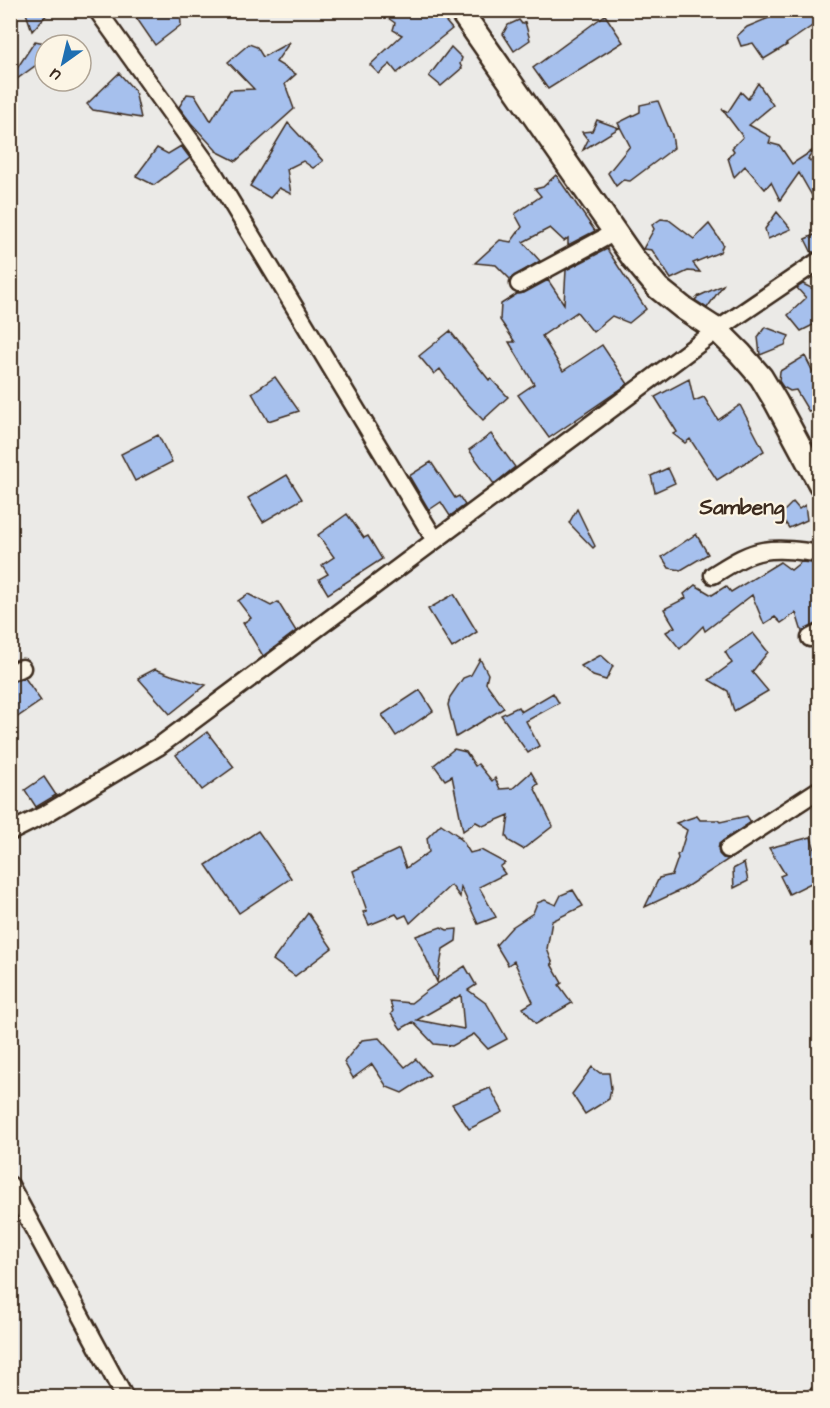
<svg xmlns="http://www.w3.org/2000/svg" width="830" height="1408" font-family="'Architects Daughter',sans-serif">
<rect width="100%" height="100%" fill="#ebeae7"/>
<filter id="ink" filterUnits="userSpaceOnUse"><feTurbulence type="fractalNoise" baseFrequency=".0167" numOctaves="2"/><feDisplacementMap in="SourceGraphic" scale="12" xChannelSelector="R" yChannelSelector="G"/><feConvolveMatrix kernelMatrix="1 2 1 2 8 2 1 2 1" color-interpolation-filters="sRGB"/></filter>
<g filter="url(#ink)">
<path fill="#a6c0ed" stroke="#3b2a1e" stroke-width="1.5" fill-rule="evenodd" d="M25 10H51L32 31Z
M131 10H180L181 25 155 45Z
M396 10H436L452 29 397 73 390 64 379 74 370 65 402 35 393 30 395 23 388 18Z
M788 10H808L815 24 786 44 787 45 764 59 753 43 741 46 737 36 747 27Z
M605 15 623 42 548 89 533 68Z
M519 20 522 24 525 22 530 40 514 51 503 34 508 25Z
M35 41 45 43V74L35 66 10 84V79Z
M290 42 276 62 296 74 285 84 294 109 236 161 216 151V150L191 123 179 107 187 94 195 95 211 121 230 90 254 89 228 62 249 44 257 47 263 57Z
M451 47 462 58 460 64 462 68 441 86 429 76Z
M119 73 135 91 141 118 93 110 87 104Z
M758 83 773 105 749 125 771 137 769 143 780 146 792 164 815 149 808 159 819 169V208L799 173 780 200 771 182 765 189 745 166 734 177 728 158 734 151 732 148 743 137 722 109 728 112 741 92 748 99Z
M658 101 672 135 674 148 630 181 623 180 616 186 608 173 630 146 618 123 640 112V105Z
M597 120 619 128 583 150 588 140 582 132 592 131Z
M288 123 323 161 313 168 303 161 287 169 291 194 279 188 270 198 250 186Z
M181 146 190 158 154 185 136 176 157 148 168 154Z
M556 175 595 231 568 245V238L564 241 550 228 523 242 540 261 510 279 496 265 475 263 500 240 511 242 522 227 515 214 541 196 535 189 543 187Z
M777 212 791 229 768 239 765 229Z
M661 219 669 220 694 239 709 224 723 244 720 252 693 263 700 272 688 271 671 279 652 250 643 249 654 229 652 225Z
M819 233V250L812 253 805 239Z
M607 249 646 309 629 323 612 316 593 332 577 312 542 336 563 371 602 345 628 384 549 438 518 395 534 384 509 342H515L500 320 501 304 517 294 524 293 548 280 564 304 566 270Z
M803 284 813 289 819 285V322L801 331 788 315 806 298 797 288Z
M723 285 707 308 695 300 699 296Z
M765 327 789 336 785 345 760 355 758 337Z
M450 331 489 380 491 379 508 397 483 420 459 395 440 369 434 374 419 356Z
M805 356 819 384V406L809 412 796 390 790 391 783 387 779 381 780 371Z
M275 377 299 411 268 421 252 393Z
M689 379 694 401 704 397 718 420 740 405 764 451 717 480 690 439 685 443 673 434 677 432 655 397Z
M491 434 515 467 494 484 469 450Z
M158 435 172 462 135 481 121 454Z
M431 462 455 498 459 496 465 505 450 516 441 502 429 510 409 476Z
M668 468 675 483 655 492 651 476Z
M287 475 302 499 263 522 248 498Z
M793 502 799 509 805 505 807 520 789 528 780 515Z
M577 509 595 546 593 548 569 523Z
M347 514 364 538 368 536 382 559 328 594 319 579 328 574 322 565 334 557 318 535Z
M696 534 708 554 681 570 669 568 662 557Z
M780 562 791 570 801 562 812 563 815 570 819 567V623L802 632 796 613 781 623 775 617 764 624 752 595 705 631 703 626 680 649 666 632 675 627 664 609 686 598 684 594 695 585 712 595 726 586 731 592Z
M248 594 271 606 278 602 296 631 263 656 243 623 251 618 238 601Z
M454 594 477 632 452 648 428 609Z
M753 633 768 652 752 672 768 691 734 711 728 691 709 680 732 663 725 652Z
M601 655 613 666 606 680 593 676 581 666Z
M480 659 488 674 486 683 504 708 456 737 448 705 450 697 463 678 471 675Z
M155 669 171 675 206 685 170 714 138 678Z
M25 678 41 701 10 722V682Z
M420 690 433 711 396 736 382 715Z
M553 693 559 703 526 721 539 746 528 753 501 715 518 707 521 712Z
M207 732 234 767 202 790 176 755Z
M454 749 466 752 475 766 478 764 492 781 495 778 500 789 513 788 531 772 538 784 534 787 553 826 523 849 509 841 506 836 509 815 483 826 476 822 463 831 452 776 445 780 434 765Z
M44 777 56 795 36 807 25 790Z
M697 816 700 820H718L720 822 747 816 751 822 719 844V854L723 858 729 859 683 889 645 907 659 878 672 875 678 858 677 855 680 853 687 830 676 823Z
M441 824 460 837H458L462 840 470 853 481 850 505 863 500 867 505 874 479 887 496 917 478 924 461 887 460 897 451 885 410 923 406 915 399 918 396 914 369 925 363 912 367 911 353 871 399 849 406 868 429 852 427 838Z
M258 831 291 878 239 913 206 865Z
M811 837 819 864V879L789 894 780 876 785 874 769 848Z
M744 863 748 881 734 888 733 869Z
M573 890 583 906 552 921 547 949 553 964H551L562 983 559 985 572 1003 536 1024 523 1008 533 1002 514 961 508 965 496 945 512 927 533 913 537 903 545 900 556 905 561 895Z
M308 913 332 948 295 976 273 960Z
M441 927 447 930 457 929 456 941 443 949 437 982 416 936Z
M465 966 476 985 468 990 487 1004 507 1039 488 1049 474 1034 452 1046 434 1044 413 1022 401 1029 391 1014 393 1011 390 1001 411 1003 429 989ZM461 995 464 1029 417 1020Z
M379 1038 405 1067 416 1059 430 1075 402 1093 387 1087 372 1064 353 1078 344 1062 362 1040Z
M592 1067 600 1073H609L611 1088 609 1099 585 1114 572 1094Z
M490 1088 503 1112 469 1129 452 1104Z"/>
<g fill="none" stroke-linecap="round" stroke-linejoin="round">
<g stroke="#3b2a1e" stroke-width="21">
<path id="street" d="M97 10 213 172 435 540
M519 284 615 232
M713 575C728 566 745 554 763 551 781 548 801 551 820 554
M810 638 820 633
M10 672 22 668
M10 832 44 815 158 747 717 330 820 260
M728 849 820 789
M10 1185 125 1398
M814 1398 820 1394"/>
</g>
<g stroke="#3b2a1e" stroke-width="27">
<path id="secondary" d="M460 10 633 258 658 288 683 308 717 330 740 353 761 377 776 402 820 484"/>
</g>
<use href="#street" stroke="#fcf5e5" stroke-width="16"/>
<use href="#secondary" stroke="#fcf5e5" stroke-width="22"/>
</g>
</g>
<g text-anchor="middle" stroke-width="4.5" stroke-linejoin="round" paint-order="stroke">
<g font-size="21" font-weight="bold" fill="#3b2a1e" stroke="#fcf5e5">
<text x="742" y="514">Sambeng</text>
</g>
</g>
<rect width="830" height="1408" fill="none" stroke="#fcf5e5" stroke-width="36"/>
<rect x="18" y="18" width="794" height="1372" fill="none" stroke="#3b2a1e" stroke-width="2" filter="url(#ink)"/>
<g transform="translate(63 63) rotate(214)"><circle r="28" fill="#fcf5e5" stroke="#afa495" stroke-width="1.5"/>
<path d="M0-4.5L10 22L0 15L-10 22Z" fill="#1f6fb2"/>
<text y="-9" font-size="16" font-weight="bold" text-anchor="middle" fill="#3b2a1e">U</text>
</g>
</svg>
